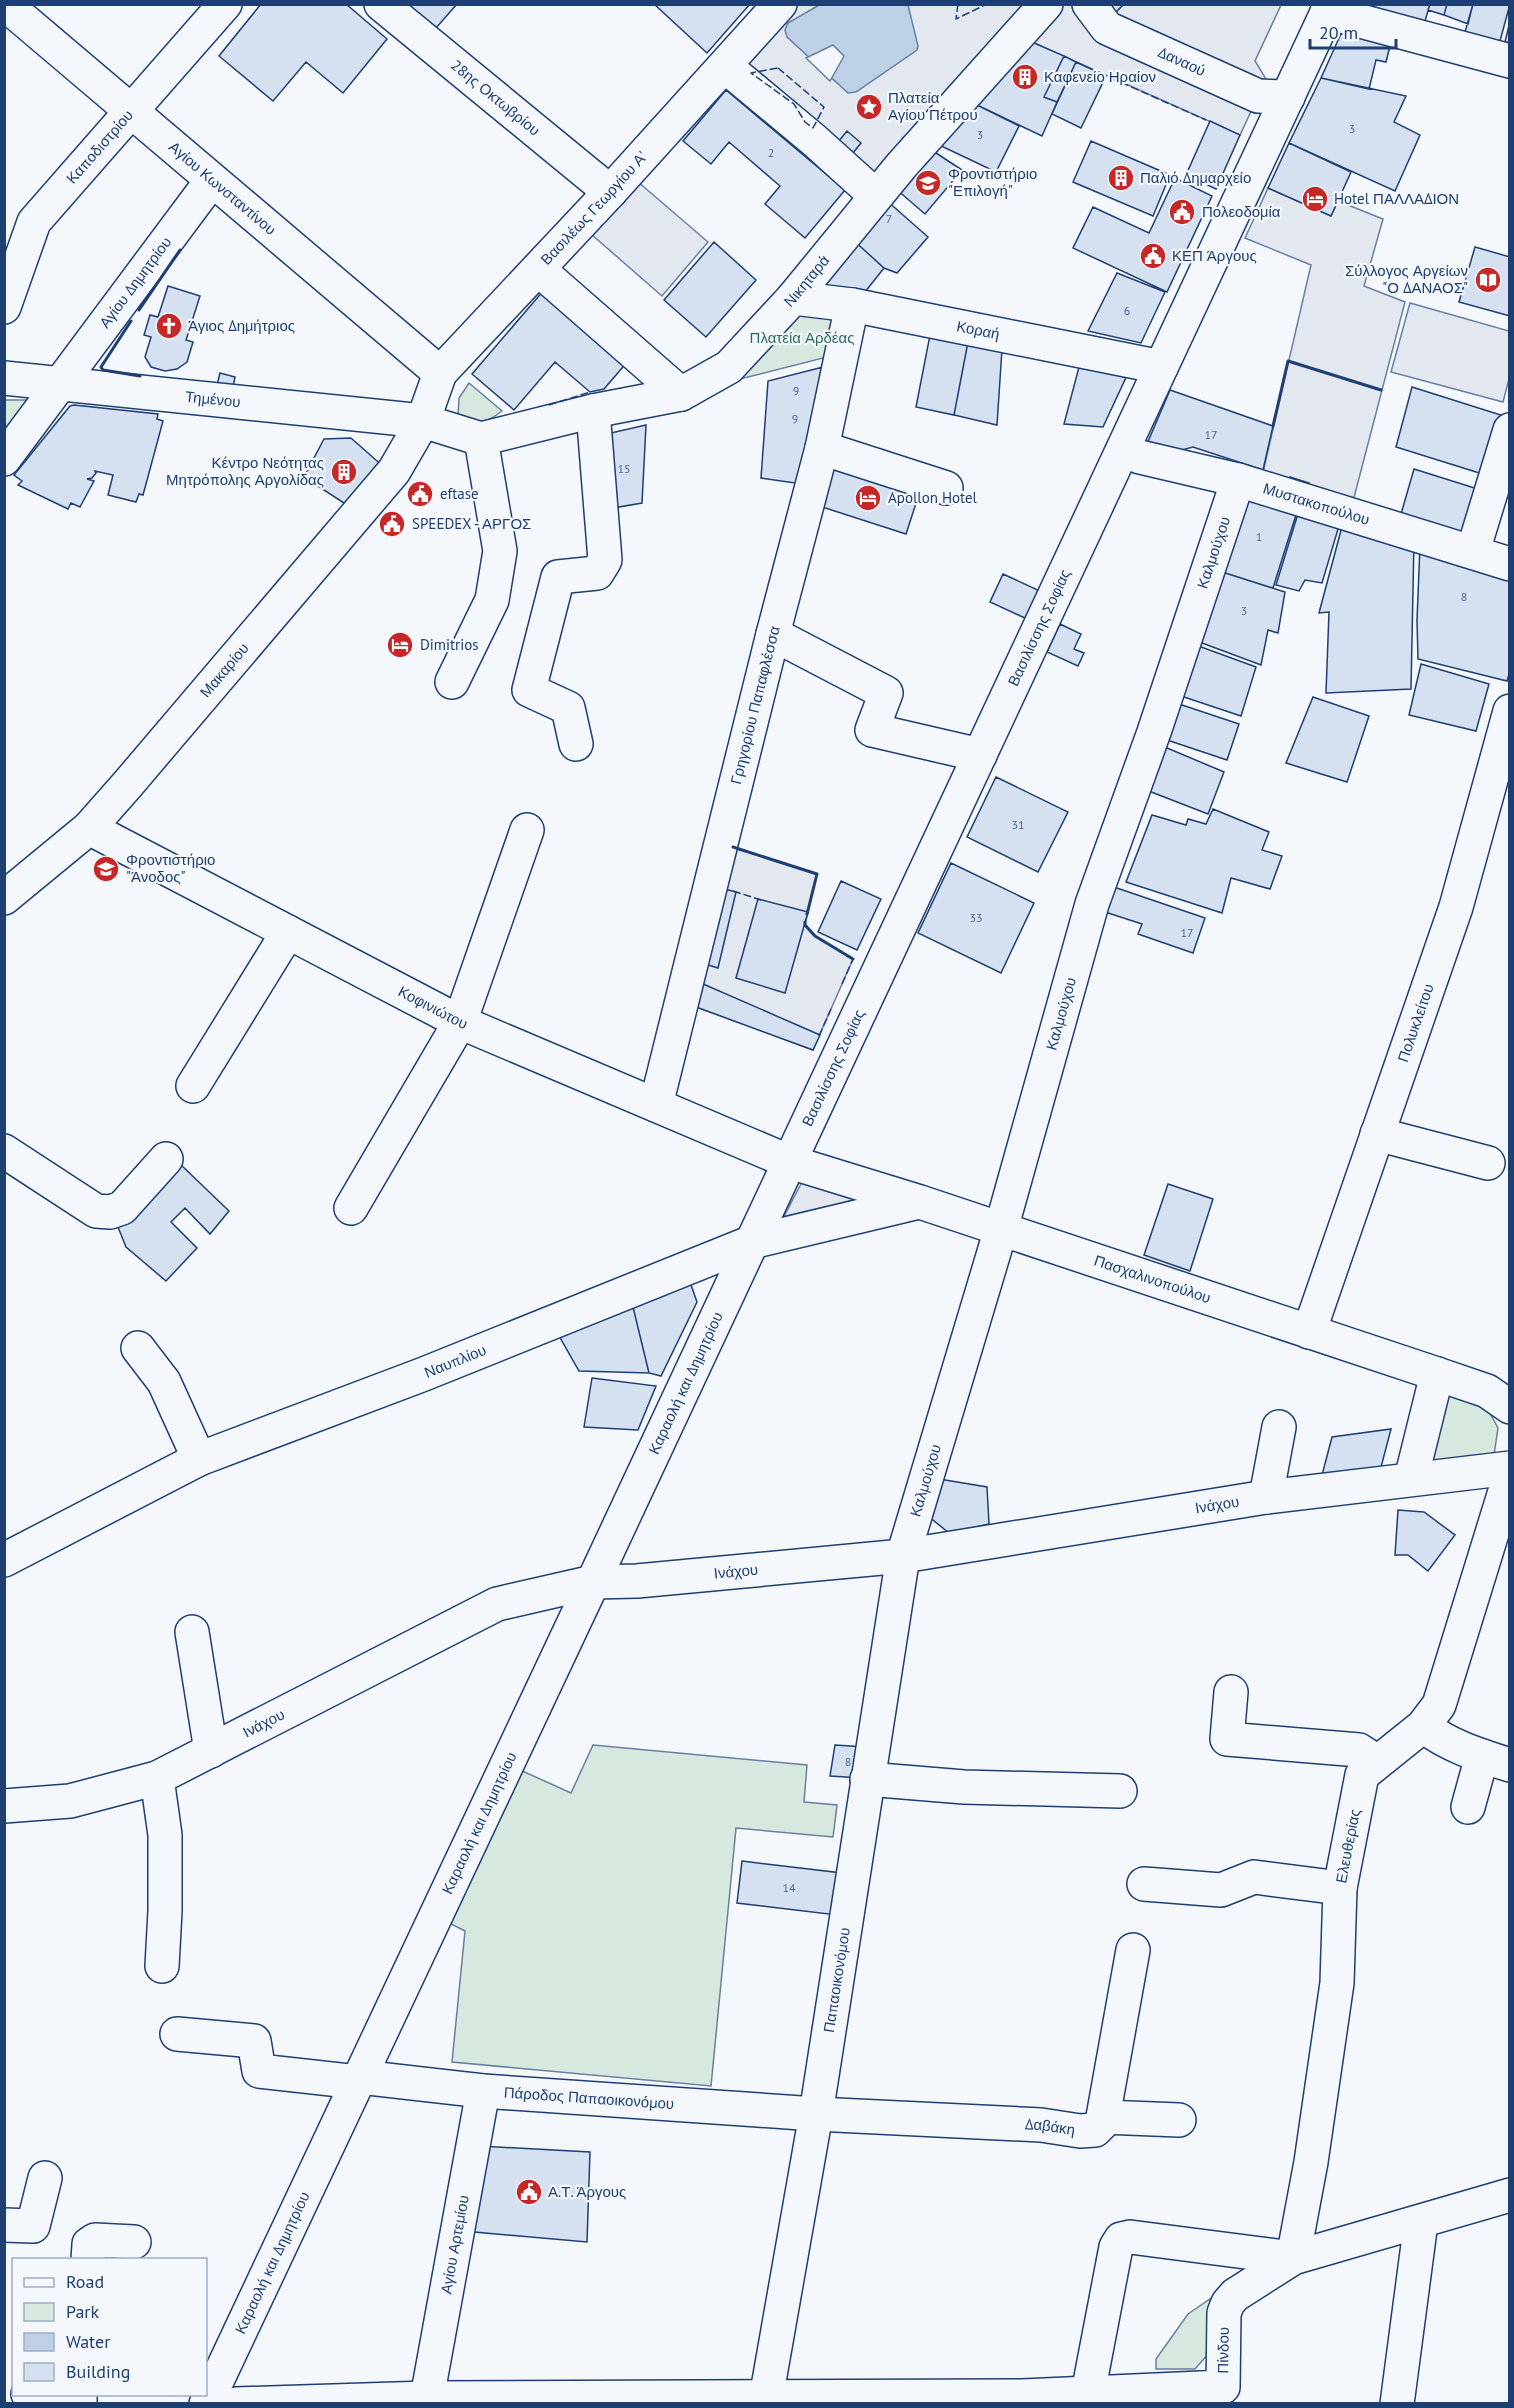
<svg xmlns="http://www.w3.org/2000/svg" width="1514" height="2408" font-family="'PT Sans',sans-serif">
<rect width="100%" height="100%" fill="#f4f7fb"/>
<path fill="#d7e8df" stroke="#687fa3" stroke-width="1.5" d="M845 310 839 354 728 382 790 313Z
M469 383 502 411C484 425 478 424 458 417L459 398Z
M5 400H32L5 436Z
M1439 1384 1487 1408 1498 1428 1494 1455 1417 1468Z
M593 1745 807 1765 804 1802 837 1805 833 1837 736 1828 711 2086 452 2062 465 1931 447 1922 518 1769 571 1793Z
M1210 2299V2352L1195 2369H1156V2359L1188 2314Z"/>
<path fill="#e3e8f0" stroke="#687fa3" stroke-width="1.5" d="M768 5H1281L1255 61 1266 79 1240 135 1025 39 879 199 720 59Z
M637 181 708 242 662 296 591 234Z
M1268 188 1331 216 1338 201 1383 219 1364 286 1405 302 1351 509 1261 481 1311 265 1245 238Z
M1410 303 1509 331V379L1503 402 1391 372Z
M727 846 817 874 805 925 815 936 853 959 813 1050 688 1004Z
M803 1180 861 1194 858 1202 777 1230Z"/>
<path fill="#bed0e5" stroke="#687fa3" stroke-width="1.5" d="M819 5H908L918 46 917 50 856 92 848 93 787 37 785 30 788 23Z"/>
<path fill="#f4f7fb" stroke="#687fa3" stroke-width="1.5" d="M833 45 844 56 830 81 806 58Z"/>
<path fill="#d5e0f0" stroke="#1d3f73" stroke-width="1.5" d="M261 4H346L387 39 343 93 306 62 273 101 219 56Z
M392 4H457L429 36Z
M654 4H750L707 53Z
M1108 4H1121L1122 6 1114 14Z
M1357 4H1430L1425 21 1356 6Z
M1430 4H1447L1444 15 1428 10Z
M1447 4H1473L1468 24 1444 15Z
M1473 4H1510L1500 41 1465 32Z
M1510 21V43L1505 42Z
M1344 27 1392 38 1386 62 1376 60 1369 89 1321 78Z
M1025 39 1064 56 1044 97 1057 102 1042 136 975 104Z
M1064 56 1076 62 1057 102 1044 97Z
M1076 62 1106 76 1081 128 1052 114Z
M1321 78 1406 96 1394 122 1420 135 1395 191 1289 143Z
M726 90 845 190 805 238 765 204 780 186 729 142 711 164 683 141Z
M975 104 1019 126 996 172 937 144Z
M1210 121 1240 135 1216 189 1186 175Z
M847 131 861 143 848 159 834 147Z
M1091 141 1170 175 1153 216 1073 182Z
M1289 143 1351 172 1331 216 1268 188Z
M930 149 962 170 925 214 896 189Z
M1175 178 1212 196 1167 292 1073 248 1093 207 1149 233Z
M886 200 928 237 897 273 884 268 852 239Z
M852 239 884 268 861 297 824 294 818 275Z
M714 242 756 280 706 337 664 300Z
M1475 247 1510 257V316L1459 302Z
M1117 273 1165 292 1141 343 1088 331Z
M168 286 200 296 186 340 193 342 187 362 177 369 165 371 151 367 145 357 151 337 144 335 150 315 158 317Z
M544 290 628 361 604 389 590 392 555 362 514 410 472 374Z
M930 335 968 342 954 415 916 407Z
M968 342 1002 349 997 425 954 415Z
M823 367 809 485 761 478 768 381Z
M1079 367 1128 373 1103 427 1064 424Z
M220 373 235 377 232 393 216 389Z
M1412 387 1507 417 1489 476 1396 447Z
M1170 390 1273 426 1263 470 1193 447 1178 451 1147 444Z
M74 405 158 414 157 419 163 421 143 495 139 494 136 502 108 495 113 475 95 471 96 473 92 478 87 479 94 481 80 507 71 503 68 509 18 485 22 481 14 475 70 406Z
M646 425 642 503 607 509 602 435Z
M351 438 385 468 350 507 304 477 324 439Z
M829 462 920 491 906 534 816 505Z
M1414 469 1481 490 1467 543 1399 521Z
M1290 477 1309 483 1305 495 1287 489Z
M1246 486 1300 502 1273 588 1219 571Z
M1301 504 1341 519 1322 583 1305 580 1299 591 1276 585Z
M1344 519 1414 540 1411 689 1326 693 1329 612 1319 613Z
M1420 546 1510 575V671L1507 681 1418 659 1417 620Z
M1219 571 1285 592 1278 633 1268 630 1261 665 1194 640Z
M1003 574 1040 591 1027 619 990 602Z
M1060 624 1081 634 1074 649 1084 653 1078 666 1047 652Z
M1193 644 1256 667 1241 716 1175 694Z
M1421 664 1489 684 1476 731 1409 715Z
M1313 697 1369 716 1347 782 1286 763Z
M1173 702 1239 724 1227 760 1161 738Z
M1160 745 1224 772 1208 814 1141 788Z
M996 777 1068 812 1038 872 967 837Z
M1213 809 1269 832 1262 850 1282 856 1270 889 1231 878 1222 913 1126 882 1152 815 1186 825 1188 819 1206 824Z
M951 863 1034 903 1001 973 918 933Z
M841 881 881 899 857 950 818 932Z
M1108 885 1205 918 1193 953 1138 934 1142 924 1099 910Z
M717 887 736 892 718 968 698 962Z
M758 899 808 912 785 993 736 978Z
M694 980 820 1035 813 1050 688 1004Z
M178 1162 229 1211 210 1234 185 1208 171 1222 197 1248 166 1281 126 1247 118 1227Z
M1168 1184 1213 1199 1190 1271 1144 1255Z
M689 1279 697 1302 661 1376 649 1373 632 1303Z
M632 1303 649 1373 579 1371 558 1334Z
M592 1378 656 1386 638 1430 584 1427Z
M1391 1429 1380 1471 1321 1479 1332 1437Z
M933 1478 987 1487 989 1524 949 1533 923 1512Z
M1398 1510 1424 1512 1455 1535 1428 1571 1408 1555H1395Z
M835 1745 865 1747 862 1778 830 1776Z
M742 1861 842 1873 837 1915 737 1903Z
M479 2146 590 2152 587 2242 463 2231Z"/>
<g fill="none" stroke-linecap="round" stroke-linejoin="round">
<g stroke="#1d3f73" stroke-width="36">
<g id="minor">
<path id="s1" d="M5 4 440 373"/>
<path id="s2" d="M381 4 610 192"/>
<path id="s3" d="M1089 4 1107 28 1258 96 1288 97"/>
<path d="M725 66 814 140 876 196"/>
<path d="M538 269 681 394"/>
<path id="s4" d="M793 298 852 305 1161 367"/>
<path id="s5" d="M4 378 423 421 481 439 593 411 681 394 729 367 793 298 901 166 1046 4"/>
<path d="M822 448 946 488"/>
<path id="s6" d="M1123 450 1140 457 1238 480 1510 564"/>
<path id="s7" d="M4 459 212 180"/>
<path d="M1473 551 1510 430"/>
<path d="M773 634 886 693 872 730 980 755"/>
<path d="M452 682 492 600 500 551 481 439"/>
<path d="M576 744 568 708 529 690 558 577 597 573 605 560 593 411"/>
<path id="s8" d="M89 828 460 1022 790 1162 920 1202 1437 1374 1487 1391 1510 1407"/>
<path id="s9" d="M4 898 89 828 127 785 394 471 423 421 440 373 610 192 780 4"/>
<path d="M193 1086 288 932"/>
<path id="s10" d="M656 1105 773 634 822 448 852 305"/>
<path d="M1377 1134 1488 1163"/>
<path d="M4 1151 96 1211 110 1212 122 1208 166 1159"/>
<path d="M351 1208 460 1022 527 830"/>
<path id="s11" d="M1309 1332 1456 907 1510 711"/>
<path d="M138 1348 164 1382 199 1459"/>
<path d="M1411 1479 1437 1374"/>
<path d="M1266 1497 1279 1427"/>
<path id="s12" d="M4 1560 199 1459 424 1374 752 1242 919 1202"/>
<path d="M192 1632 211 1751"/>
<path d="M1231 1692 1227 1739 1359 1750 1376 1761"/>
<path d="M1423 1726C1449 1746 1478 1755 1510 1765"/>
<path d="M157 1778 165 1835V1911L162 1966"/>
<path d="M867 1779 964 1787 1120 1791"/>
<path d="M1468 1807 1482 1756"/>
<path d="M1144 1884 1221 1890 1254 1877 1340 1888"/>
<path d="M177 2034 254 2041 259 2071 358 2082"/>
<path id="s13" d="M360 2077 483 2091 816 2114 1041 2125 1080 2131 1095 2130 1102 2123 1103 2117 1133 1950"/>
<path d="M1103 2117 1179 2120"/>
<path d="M4 2225 33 2226 45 2178"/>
<path d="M88 2260 89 2244 95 2240 134 2242"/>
<path id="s14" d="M1088 2393 1116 2247 1121 2239 1130 2237 1293 2258 1311 2162 1337 1983 1340 1888 1362 1775 1423 1726 1439 1705 1510 1475"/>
<path d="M28 2394 50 2404"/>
<path id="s15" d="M427 2398 483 2091"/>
<path d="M80 2404V2394"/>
<path id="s16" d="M236 2404 427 2398 1022 2396 1223 2387 1224 2313 1228 2303 1235 2295 1293 2258 1510 2195"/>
<path id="s17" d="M765 2404 816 2114 903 1556 1001 1229 1092 904 1154 732 1238 480"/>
<path d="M1397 2404 1421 2222"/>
</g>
</g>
<g stroke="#1d3f73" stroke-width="36">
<g id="major">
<path d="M1327 12 1510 61"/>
<path id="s18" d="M4 307 34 222 225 4"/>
<path id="s19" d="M4 1806 70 1801 157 1778 497 1604 593 1582 637 1581 903 1556 1266 1497 1510 1468"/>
<path id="s20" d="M206 2404 593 1582 1331 4"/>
</g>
</g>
<use href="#minor" stroke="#f4f7fb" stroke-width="33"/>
<use href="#major" stroke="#f4f7fb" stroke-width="33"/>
<path stroke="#1d3f73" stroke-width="1.5" stroke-dasharray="8 3" stroke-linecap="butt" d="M958 4 956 19 987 4
M778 68 824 107 813 128 805 122 794 104 751 73Z
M1111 78 1206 120
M549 405 590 392
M733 891 761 900
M842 984 853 959
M819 1036 831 1009"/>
<path stroke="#1d3f73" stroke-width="3" d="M139 310 180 250
M131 321 101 367 103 370 140 376
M1273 426 1288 361 1381 390
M733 847 817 874 807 914
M805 922V925L815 936 853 959"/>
</g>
<defs>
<g id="building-disc" transform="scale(1.35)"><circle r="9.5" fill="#c62828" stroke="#f4f7fb"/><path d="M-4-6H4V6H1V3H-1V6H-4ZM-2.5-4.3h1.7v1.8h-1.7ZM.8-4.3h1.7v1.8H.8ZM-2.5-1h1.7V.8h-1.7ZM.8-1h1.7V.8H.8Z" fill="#fff"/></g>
<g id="sight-disc" transform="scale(1.35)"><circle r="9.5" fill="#c62828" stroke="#f4f7fb"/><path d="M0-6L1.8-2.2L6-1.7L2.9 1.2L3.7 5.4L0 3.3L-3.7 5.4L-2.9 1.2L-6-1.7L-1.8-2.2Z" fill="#fff"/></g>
<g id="school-disc" transform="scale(1.35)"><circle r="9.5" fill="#c62828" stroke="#f4f7fb"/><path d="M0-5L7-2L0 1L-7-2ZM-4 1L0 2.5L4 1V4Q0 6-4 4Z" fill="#fff"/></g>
<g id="hotel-disc" transform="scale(1.35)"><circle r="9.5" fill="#c62828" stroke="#f4f7fb"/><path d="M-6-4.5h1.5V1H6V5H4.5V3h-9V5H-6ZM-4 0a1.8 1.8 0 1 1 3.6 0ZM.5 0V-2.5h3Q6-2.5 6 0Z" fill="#fff"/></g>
<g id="civic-disc" transform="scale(1.35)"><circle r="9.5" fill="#c62828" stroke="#f4f7fb"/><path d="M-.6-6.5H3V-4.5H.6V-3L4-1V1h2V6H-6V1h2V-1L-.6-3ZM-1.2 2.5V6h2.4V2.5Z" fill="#fff"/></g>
<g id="library-disc" transform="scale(1.35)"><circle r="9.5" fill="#c62828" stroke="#f4f7fb"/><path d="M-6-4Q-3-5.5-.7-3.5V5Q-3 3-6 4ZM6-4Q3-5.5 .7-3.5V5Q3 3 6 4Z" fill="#fff"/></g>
<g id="church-disc" transform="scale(1.35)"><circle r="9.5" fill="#c62828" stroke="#f4f7fb"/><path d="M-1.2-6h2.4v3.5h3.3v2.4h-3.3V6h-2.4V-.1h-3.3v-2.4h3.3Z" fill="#fff"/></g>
</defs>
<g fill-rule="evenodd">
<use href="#building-disc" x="1025" y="77"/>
<use href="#sight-disc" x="869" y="107"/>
<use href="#building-disc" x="1121" y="178"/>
<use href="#school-disc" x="928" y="183"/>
<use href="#hotel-disc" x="1315" y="199"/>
<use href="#civic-disc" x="1182" y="212"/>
<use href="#civic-disc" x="1153" y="256"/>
<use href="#library-disc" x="1488" y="280"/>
<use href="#church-disc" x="169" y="326"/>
<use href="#building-disc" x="344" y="472"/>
<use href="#civic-disc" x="420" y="494"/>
<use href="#hotel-disc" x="868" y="498"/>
<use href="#civic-disc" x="392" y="524"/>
<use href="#hotel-disc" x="400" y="645"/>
<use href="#school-disc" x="106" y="869"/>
<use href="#civic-disc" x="529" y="2192"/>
</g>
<g text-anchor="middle" stroke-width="4.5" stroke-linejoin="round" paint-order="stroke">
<g font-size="12" fill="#4b6792">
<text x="1352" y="133">3</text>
<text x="980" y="139">3</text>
<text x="771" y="157">2</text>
<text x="889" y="223">7</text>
<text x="1127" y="315">6</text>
<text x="796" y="395">9</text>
<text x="795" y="423">9</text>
<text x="1211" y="439">17</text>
<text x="624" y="473">15</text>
<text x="1259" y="541">1</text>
<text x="1464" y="601">8</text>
<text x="1244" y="615">3</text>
<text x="1018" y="829">31</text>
<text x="976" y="922">33</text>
<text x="1187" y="937">17</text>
<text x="848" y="1766">8</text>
<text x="789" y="1892">14</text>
</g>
<g font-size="15" fill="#1d3f73" stroke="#f4f7fb">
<text dy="5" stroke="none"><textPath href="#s3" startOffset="112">Δαναού</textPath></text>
<text dy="5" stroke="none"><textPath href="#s2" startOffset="148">28ης Οκτωβρίου</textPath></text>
<text dy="5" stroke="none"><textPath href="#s18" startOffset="190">Καποδιστρίου</textPath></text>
<text dy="5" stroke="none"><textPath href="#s1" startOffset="285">Αγίου Κωνσταντίνου</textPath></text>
<text dy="5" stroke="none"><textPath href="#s9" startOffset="914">Βασιλέως Γεωργίου Α'</textPath></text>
<text dy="5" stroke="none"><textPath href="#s5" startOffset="858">Νικηταρά</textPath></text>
<text dy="5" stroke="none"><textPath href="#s7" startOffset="220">Αγίου Δημητρίου</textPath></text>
<text dy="5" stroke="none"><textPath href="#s4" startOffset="188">Κοραή</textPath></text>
<text dy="5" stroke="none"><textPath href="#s5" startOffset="210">Τημένου</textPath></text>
<text dy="5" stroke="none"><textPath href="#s6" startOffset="201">Μυστακοπούλου</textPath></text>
<text dy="5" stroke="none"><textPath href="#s17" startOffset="1910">Καλμούχου</textPath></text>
<text dy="5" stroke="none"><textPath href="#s20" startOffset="1962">Βασιλίσσης Σοφίας</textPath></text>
<text dy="5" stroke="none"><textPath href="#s9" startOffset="318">Μακαρίου</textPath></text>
<text dy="5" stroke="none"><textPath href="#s10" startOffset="412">Γρηγορίου Παπαφλέσσα</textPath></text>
<text dy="5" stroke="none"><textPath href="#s8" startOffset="388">Κοφινιώτου</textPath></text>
<text dy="5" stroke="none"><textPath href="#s17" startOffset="1424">Καλμούχου</textPath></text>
<text dy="5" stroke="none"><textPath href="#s11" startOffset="327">Πολυκλείτου</textPath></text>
<text dy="5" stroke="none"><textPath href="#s20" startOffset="1476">Βασιλίσσης Σοφίας</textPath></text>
<text dy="5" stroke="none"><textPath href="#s8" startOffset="1158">Πασχαλινοπούλου</textPath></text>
<text dy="5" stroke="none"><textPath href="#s12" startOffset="494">Ναυπλίου</textPath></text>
<text dy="5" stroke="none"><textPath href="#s20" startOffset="1128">Καραολή και Δημητρίου</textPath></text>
<text dy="5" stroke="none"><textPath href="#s17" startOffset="938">Καλμούχου</textPath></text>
<text dy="5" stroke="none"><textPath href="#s19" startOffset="1266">Ινάχου</textPath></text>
<text dy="5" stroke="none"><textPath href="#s19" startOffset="780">Ινάχου</textPath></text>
<text dy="5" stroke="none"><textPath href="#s19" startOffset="276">Ινάχου</textPath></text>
<text dy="5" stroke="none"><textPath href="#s20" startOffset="642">Καραολή και Δημητρίου</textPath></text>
<text dy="5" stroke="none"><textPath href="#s14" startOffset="748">Ελευθερίας</textPath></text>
<text dy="5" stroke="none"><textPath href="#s17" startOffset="430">Παπαοικονόμου</textPath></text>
<text dy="5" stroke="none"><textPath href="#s13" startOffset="230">Πάροδος Παπαοικονόμου</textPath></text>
<text dy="5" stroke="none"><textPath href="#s13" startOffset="692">Δαβάκη</textPath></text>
<text dy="5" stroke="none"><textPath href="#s15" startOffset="156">Αγίου Αρτεμίου</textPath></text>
<text dy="5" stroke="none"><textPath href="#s20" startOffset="156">Καραολή και Δημητρίου</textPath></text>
<text dy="5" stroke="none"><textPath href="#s16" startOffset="1024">Πίνδου</textPath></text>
</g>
<g font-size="15" fill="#1d3f73" stroke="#f4f7fb" text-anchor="start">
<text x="1044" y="82">Καφενείο Ηραίον</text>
<text x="888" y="103">Πλατεία<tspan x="888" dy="17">Αγίου Πέτρου</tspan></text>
<text x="948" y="179">Φροντιστήριο<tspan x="948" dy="17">"Επιλογή"</tspan></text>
<text x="1140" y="183">Παλιό Δημαρχείο</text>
<text x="1334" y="204">Hotel ΠΑΛΛΑΔΙΟΝ</text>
<text x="1202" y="217">Πολεοδομία</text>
<text x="1172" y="261">ΚΕΠ Άργους</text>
<text x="1468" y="276" text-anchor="end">Σύλλογος Αργείων<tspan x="1468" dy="17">"Ο ΔΑΝΑΟΣ"</tspan></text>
<text x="188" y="331">Άγιος Δημήτριος</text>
<text x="324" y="468" text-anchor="end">Κέντρο Νεότητας<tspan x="324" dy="17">Μητρόπολης Αργολίδας</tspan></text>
<text x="440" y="499">eftase</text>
<text x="888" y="503">Apollon Hotel</text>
<text x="412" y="529">SPEEDEX - ΑΡΓΟΣ</text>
<text x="420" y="650">Dimitrios</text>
<text x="126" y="865">Φροντιστήριο<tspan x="126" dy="17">"Άνοδος"</tspan></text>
<text x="548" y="2197">Α.Τ. Άργους</text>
</g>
<g font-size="15" fill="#2c6c60" stroke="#f4f7fb">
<text x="802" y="343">Πλατεία Αρδέας</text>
</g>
</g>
<rect width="1514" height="2408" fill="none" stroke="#1d3f73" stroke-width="12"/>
<rect x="12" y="2258" width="195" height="138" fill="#f4f7fb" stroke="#9eadc5" stroke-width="1.5"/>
<rect x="24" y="2278" width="30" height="9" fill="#f4f7fb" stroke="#9eadc5" stroke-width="1.5"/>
<text x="66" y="2288" font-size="18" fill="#1d3f73">Road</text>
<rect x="24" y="2303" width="30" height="18" fill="#d7e8df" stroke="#9eadc5" stroke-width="1.5"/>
<text x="66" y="2318" font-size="18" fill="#1d3f73">Park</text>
<rect x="24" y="2333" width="30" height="18" fill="#bed0e5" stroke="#9eadc5" stroke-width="1.5"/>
<text x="66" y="2348" font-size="18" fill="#1d3f73">Water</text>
<rect x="24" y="2363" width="30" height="18" fill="#d5e0f0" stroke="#9eadc5" stroke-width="1.5"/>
<text x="66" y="2378" font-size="18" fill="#1d3f73">Building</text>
<path d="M1310 39v9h86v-9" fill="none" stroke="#1d3f73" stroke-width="3"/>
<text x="1319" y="39" font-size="18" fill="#1d3f73" stroke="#f4f7fb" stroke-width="4.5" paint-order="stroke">20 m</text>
</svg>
